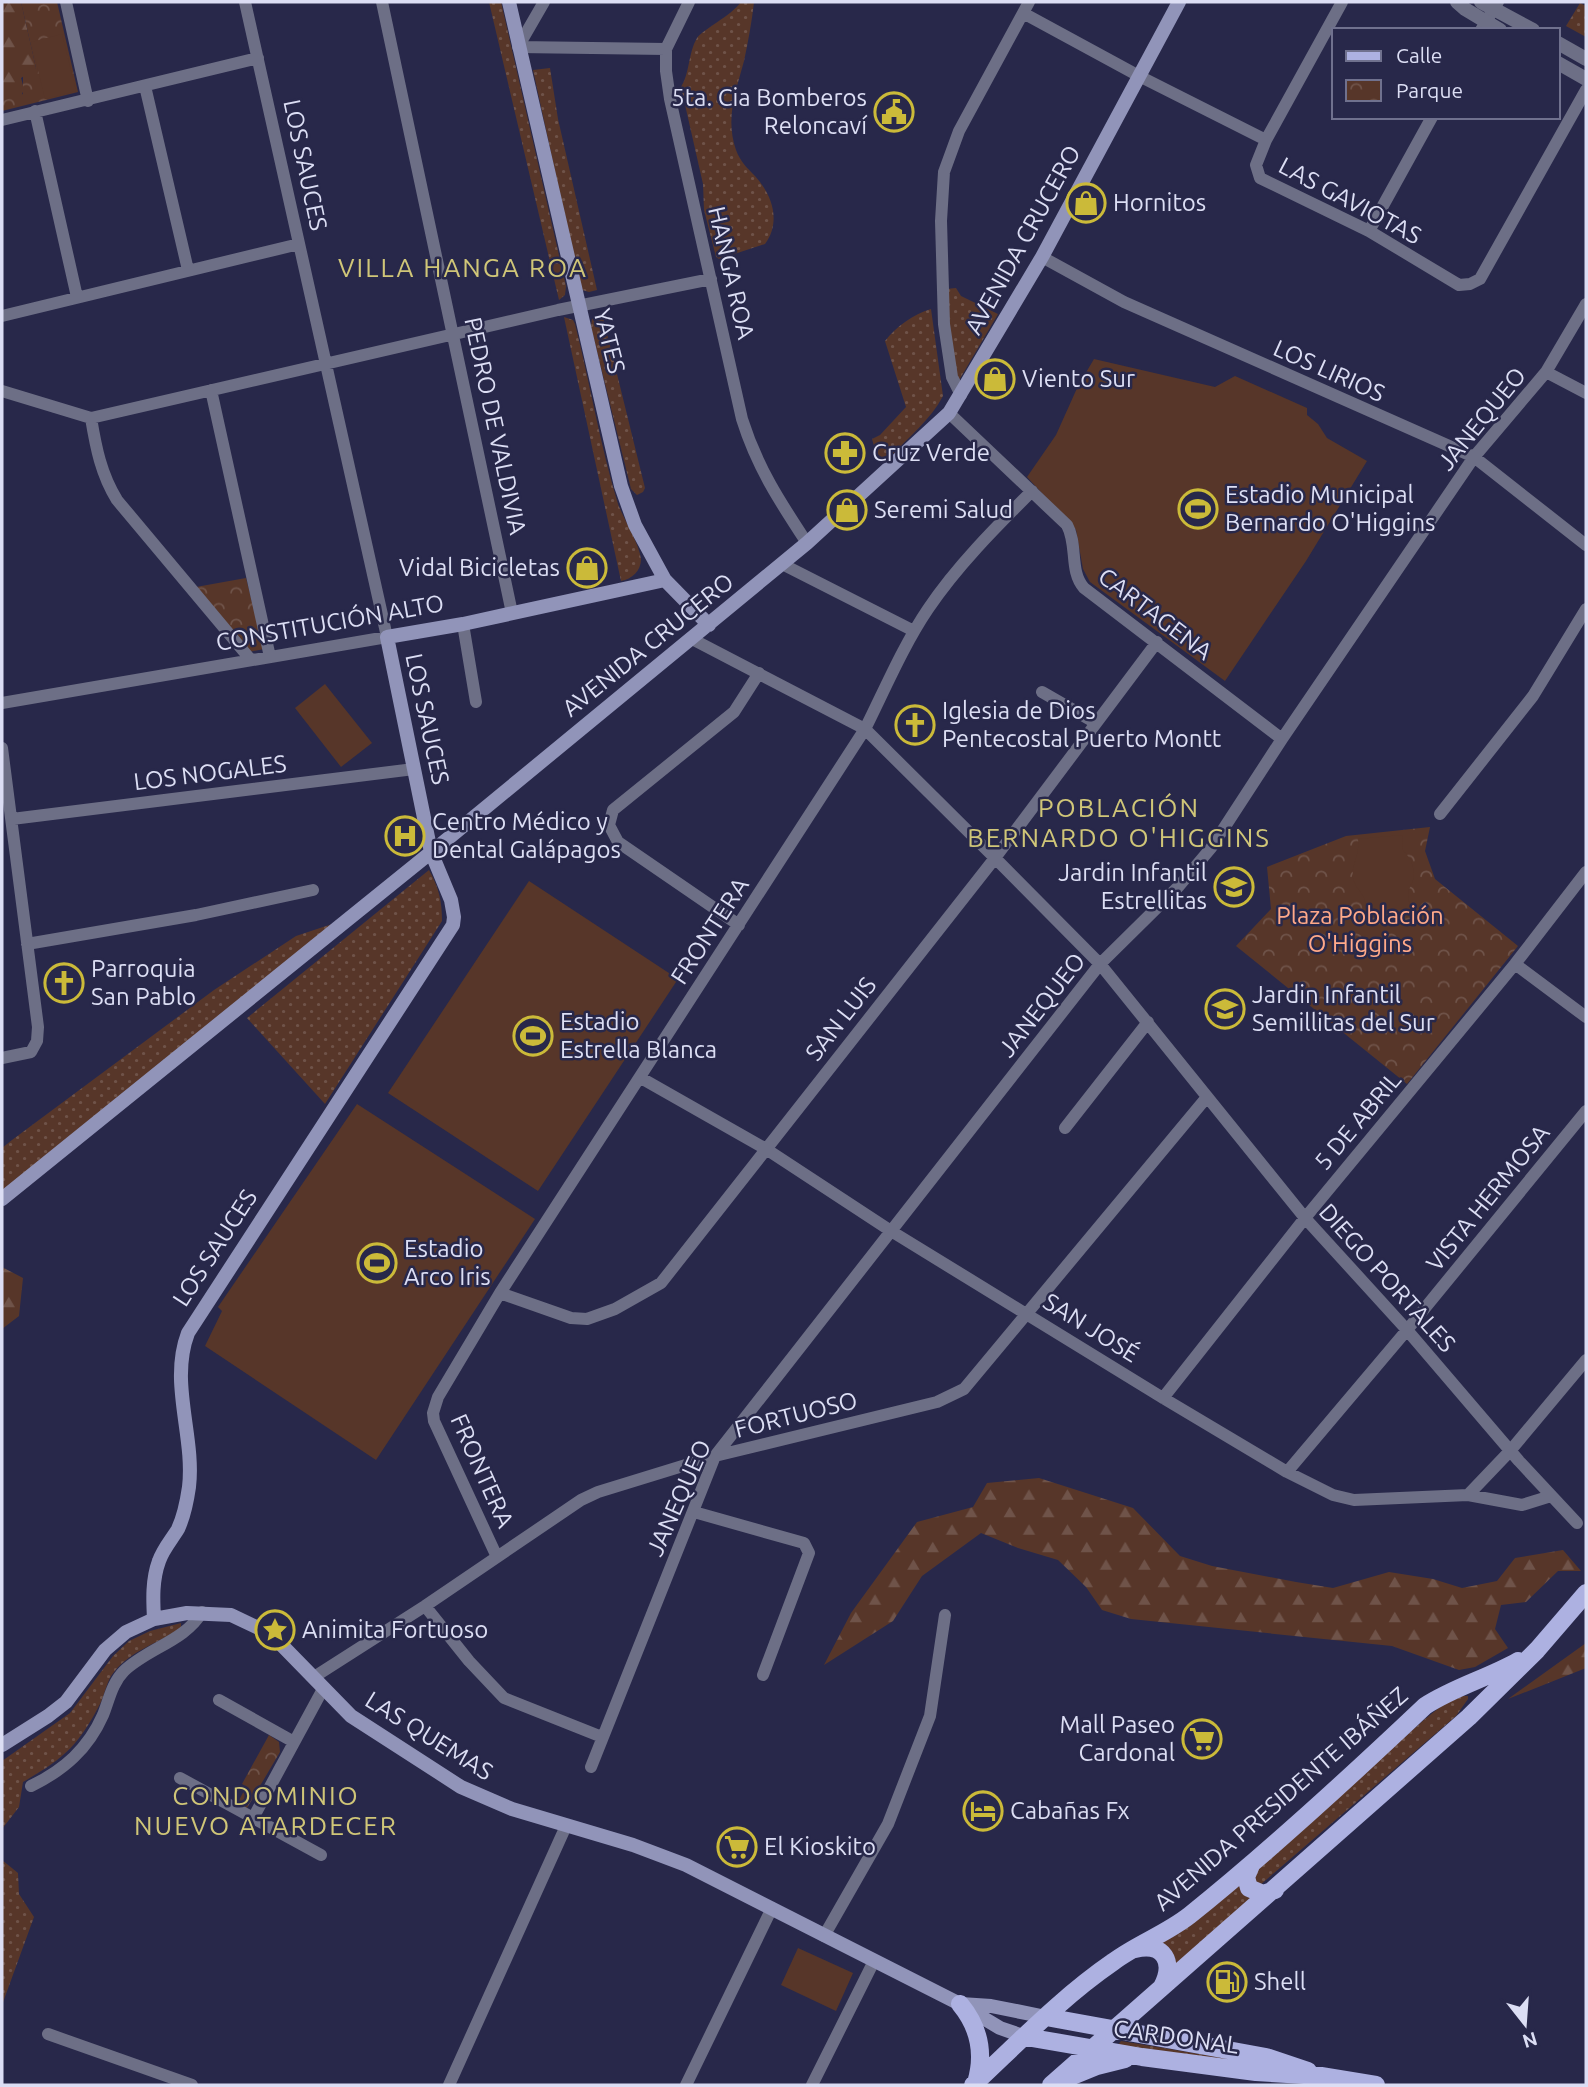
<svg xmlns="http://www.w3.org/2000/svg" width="1588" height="2087" font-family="Ubuntu,sans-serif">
<defs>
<pattern id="grass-dots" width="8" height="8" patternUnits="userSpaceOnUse" patternTransform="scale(1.75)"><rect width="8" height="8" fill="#573629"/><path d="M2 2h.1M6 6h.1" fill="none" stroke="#6f5349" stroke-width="1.8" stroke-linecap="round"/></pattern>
<pattern id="forest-firs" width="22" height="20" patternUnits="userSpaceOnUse" patternTransform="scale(1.75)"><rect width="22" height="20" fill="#573629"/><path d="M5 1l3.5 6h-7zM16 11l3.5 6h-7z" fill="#6f5349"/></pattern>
<pattern id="park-crowns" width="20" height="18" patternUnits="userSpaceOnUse" patternTransform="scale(1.75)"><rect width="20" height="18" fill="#573629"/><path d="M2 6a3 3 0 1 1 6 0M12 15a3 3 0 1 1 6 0" fill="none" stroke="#6f5349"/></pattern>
</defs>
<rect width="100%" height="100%" fill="#28284a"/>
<path fill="url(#grass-dots)" d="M489 2H501L566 286 565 295 559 300Z
M741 2H754C752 21 748 42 744 61 736 91 725 118 736 150 740 161 747 168 755 176 773 196 781 222 765 244L719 259 716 257 704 210 703 184 681 87C690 73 688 53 697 38 702 30 731 16 741 2Z
M1580 3 1586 6V37L1566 26Z
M550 68 558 119 597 290 589 292 582 290 580 286 533 70Z
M956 288 961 296 998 314 958 382 955 381 946 289Z
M931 309 943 396C931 419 909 437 891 456L884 459 876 453 872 439 880 435 906 407 885 341C896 327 913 314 931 309Z
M602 313 645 488 643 492 637 495 631 489 591 327 592 319Z
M564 317 573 320 575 324C590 383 600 445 618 504 624 520 639 543 641 559 641 571 632 579 621 581Z
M429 870C439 888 442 901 442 921L325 1104 247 1018Z
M341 921 2 1193V1148L12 1140 214 990 296 936Z
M181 1623V1628C159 1643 130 1651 114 1672 107 1680 105 1693 101 1702 79 1745 65 1758 23 1782L19 1807 2 1829V1761L70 1713 113 1656 129 1641 150 1631Z
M1463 1696H1468V1699L1456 1716 1259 1886 1251 1875 1252 1872 1425 1719 1444 1704Z
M2 1860 18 1873 19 1894 34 1917 2 2005Z
M1238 1883 1254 1898 1175 1968 1160 1942Z
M1121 2041 1278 2067 1118 2045Z"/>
<path fill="url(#forest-firs)" d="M2 2H21L36 68 21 78 24 89 21 97 2 101Z
M2 1267 23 1278 19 1316 2 1329Z
M1039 1478 1133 1508 1180 1556 1212 1566 1296 1582 1333 1588 1389 1572 1433 1579 1462 1588 1497 1581 1515 1558 1563 1550 1581 1571H1558L1526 1602 1501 1605 1495 1629 1508 1648 1475 1667 1459 1670 1392 1646 1131 1619 1102 1610 1086 1587 1058 1560 1018 1548 981 1533 922 1576 893 1621 824 1665 851 1613 917 1522 973 1507 987 1483Z
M1586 1643V1668L1508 1699Z"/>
<path fill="url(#park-crowns)" d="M21 2H57L78 92 2 111V101L23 94V72L36 68Z
M246 578 264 649 249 652 196 587Z
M1430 827 1425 851 1435 879 1518 946 1407 1084 1236 946 1271 909 1267 867 1346 836Z
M269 1735 279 1742 280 1752 247 1808 237 1804 246 1787 242 1784Z"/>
<path fill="#573629" d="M62 34 76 91 45 99 31 42Z
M1094 359 1215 387 1235 376 1307 408V415L1318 424 1327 438 1367 461 1306 561 1225 681 1090 582 1083 569 1076 530 1027 477 1056 435 1078 386Z
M325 684 372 743 341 767 295 708Z
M1402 835 1403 850 1411 860 1414 872 1413 880 1408 892 1410 911 1366 915C1366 911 1366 903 1364 898 1361 891 1355 887 1353 878 1351 864 1360 856 1358 839Z
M529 881 678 979 538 1191 388 1093Z
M357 1104 535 1219 376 1460 205 1346 222 1311 218 1307Z
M798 1948 853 1973 836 2011 781 1985Z"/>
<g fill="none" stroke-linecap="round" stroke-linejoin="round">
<path stroke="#6d6f86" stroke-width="12" d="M66 2 88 101
M382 2 512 613
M544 2 518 47 666 49
M689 2 666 49V71L670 99 742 419C757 467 780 502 807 543
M1023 13 1139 76 1266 140 1256 165 1260 178 1369 231 1459 285 1470 284 1480 279 1586 90
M1481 30 1498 2
M145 86 188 270
M35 111 77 297
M2 120 258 58
M1266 140 1342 2
M1369 231 1432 117
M1042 257 1124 302 1474 457 1586 545
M2 316 299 244
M1546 372 1586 393
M211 390 270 657
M2 391 91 418 558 310 711 279
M961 395 952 377 944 324 941 221 944 172 959 131 1029 2
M949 413 1067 525C1078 545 1069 571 1084 588L1282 739
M91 418C96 448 101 474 117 500L251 660
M782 564 914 631
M463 624 476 702
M692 639 865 729 995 858 1100 964 1305 1218 1407 1330 1519 1461 1577 1523
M1042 692 1096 723
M2 703 387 637 245 2
M2 748 38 1027 37 1041 31 1052 2 1058
M1440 814 1533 696 1586 609
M12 819 414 769
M739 925 618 842 609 825 613 810 734 712 759 673
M27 944 196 915 313 890
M1515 964 1586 1017
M641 1078 766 1149 891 1231 1163 1398 1287 1472 1333 1495 1354 1500 1468 1495 1522 1505 1551 1496
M1065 1128 1148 1022
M500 1293 571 1318 587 1319 615 1309 661 1283 995 858 1157 642
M1163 1398 1305 1218 1515 964 1586 872
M1287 1472 1407 1330 1586 1111
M1468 1495 1510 1451 1586 1360
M694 1512 804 1543 809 1553 763 1675
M497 1557 434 1421 433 1413 438 1397 500 1293 865 729C885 689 903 646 928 609 957 566 995 528 1032 491
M425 1606 469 1661 504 1698 602 1737
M314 1677 425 1606 581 1500 598 1492 715 1456 937 1402 964 1389 1207 1097
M219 1700 294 1742
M591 1767 715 1456 1100 964 1179 886 1211 848 1282 739 1474 457 1546 372 1586 304
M180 1778 321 1855
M31 1786C64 1770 88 1749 103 1715 109 1700 112 1683 124 1671 148 1648 185 1641 202 1612
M252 1820 323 1689
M824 1936 888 1824 930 1716 945 1615
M48 2034 192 2085
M449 2085 566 1826
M686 2085 772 1908
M812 2085 874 1961"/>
<path stroke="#6d6f86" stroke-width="14" d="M1457 2 1465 9 1500 30
M1481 2 1533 30
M1558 43 1586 59
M1558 63 1586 79"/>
<path stroke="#9194b9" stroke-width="14" d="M509 2 621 486 635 525 665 580 709 625
M2 1199 445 841 807 543 949 413 1042 257 1179 2
M154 1619C153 1600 152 1580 159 1561 163 1549 172 1539 178 1529 184 1516 187 1501 189 1487 195 1436 169 1383 188 1333L453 925 454 917 451 900 431 852 387 637 463 624 665 580
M2 1745 48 1716 66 1702 105 1650 126 1632 154 1619 187 1613 231 1615 271 1634 351 1716 461 1787 512 1809 633 1845 686 1865 960 2004 1000 2028 1026 2037
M961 2004 991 2006 1046 2017"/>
<path stroke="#adb1e1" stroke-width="18" d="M1252 1863 1246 1877 1249 1888 1263 1894 1275 1890
M1135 1949C1164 1942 1175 1962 1162 1987
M960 2004C979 2027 985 2053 976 2083
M1046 2017 1266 2057 1308 2071
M1026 2037 1142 2057 1256 2072 1321 2076 1376 2085
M1065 2079 1097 2066 1125 2059
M973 2085C1018 2043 1062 1997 1113 1962 1137 1944 1166 1934 1190 1915 1271 1850 1349 1778 1425 1706 1454 1687 1488 1678 1518 1661
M1051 2085 1469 1717 1537 1650 1586 1593"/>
</g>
<defs>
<g id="civic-ring" transform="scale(2.0125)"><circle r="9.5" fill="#28284a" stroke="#cbba39" stroke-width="1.5"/><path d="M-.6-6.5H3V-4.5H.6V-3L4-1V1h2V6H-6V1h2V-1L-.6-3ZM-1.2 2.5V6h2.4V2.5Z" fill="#cbba39"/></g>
<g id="shop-ring" transform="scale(2.0125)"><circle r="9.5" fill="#28284a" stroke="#cbba39" stroke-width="1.5"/><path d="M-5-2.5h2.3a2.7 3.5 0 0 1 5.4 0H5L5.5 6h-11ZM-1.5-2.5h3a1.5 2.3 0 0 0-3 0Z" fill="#cbba39"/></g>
<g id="pharmacy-ring" transform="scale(2.0125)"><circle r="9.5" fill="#28284a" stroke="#cbba39" stroke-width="1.5"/><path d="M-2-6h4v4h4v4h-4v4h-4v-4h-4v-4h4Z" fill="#cbba39"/></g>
<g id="stadium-ring" transform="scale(2.0125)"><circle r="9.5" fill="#28284a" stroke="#cbba39" stroke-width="1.5"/><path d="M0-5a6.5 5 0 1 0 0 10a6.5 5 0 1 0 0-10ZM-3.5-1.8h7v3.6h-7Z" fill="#cbba39"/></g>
<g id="church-ring" transform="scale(2.0125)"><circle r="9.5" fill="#28284a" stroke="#cbba39" stroke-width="1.5"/><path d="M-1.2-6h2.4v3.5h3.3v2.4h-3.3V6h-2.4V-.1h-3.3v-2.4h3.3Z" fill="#cbba39"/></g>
<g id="hospital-ring" transform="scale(2.0125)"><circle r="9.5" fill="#28284a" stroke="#cbba39" stroke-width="1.5"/><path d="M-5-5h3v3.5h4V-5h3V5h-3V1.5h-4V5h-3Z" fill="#cbba39"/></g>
<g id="school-ring" transform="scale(2.0125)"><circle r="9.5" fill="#28284a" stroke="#cbba39" stroke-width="1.5"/><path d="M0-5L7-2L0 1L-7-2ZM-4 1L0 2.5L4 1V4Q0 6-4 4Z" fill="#cbba39"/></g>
<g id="sight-ring" transform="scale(2.0125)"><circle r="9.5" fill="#28284a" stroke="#cbba39" stroke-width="1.5"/><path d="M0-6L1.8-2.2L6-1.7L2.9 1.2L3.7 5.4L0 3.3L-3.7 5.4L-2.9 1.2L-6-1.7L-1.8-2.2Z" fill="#cbba39"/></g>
<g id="supermarket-ring" transform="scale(2.0125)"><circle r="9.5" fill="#28284a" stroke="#cbba39" stroke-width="1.5"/><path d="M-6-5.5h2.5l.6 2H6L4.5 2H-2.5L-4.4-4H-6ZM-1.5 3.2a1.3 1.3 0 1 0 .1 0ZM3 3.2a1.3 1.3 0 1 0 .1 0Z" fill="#cbba39"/></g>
<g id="hotel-ring" transform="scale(2.0125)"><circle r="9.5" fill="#28284a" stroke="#cbba39" stroke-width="1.5"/><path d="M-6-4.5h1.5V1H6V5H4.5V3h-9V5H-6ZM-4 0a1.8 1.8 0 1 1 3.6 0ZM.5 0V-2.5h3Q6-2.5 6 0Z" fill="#cbba39"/></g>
<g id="fuel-ring" transform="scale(2.0125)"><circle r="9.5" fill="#28284a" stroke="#cbba39" stroke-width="1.5"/><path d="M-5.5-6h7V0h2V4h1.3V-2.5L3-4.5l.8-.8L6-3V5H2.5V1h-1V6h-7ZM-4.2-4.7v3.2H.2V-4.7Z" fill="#cbba39"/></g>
</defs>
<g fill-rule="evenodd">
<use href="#civic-ring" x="894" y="112"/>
<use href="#shop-ring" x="1086" y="203"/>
<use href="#shop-ring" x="995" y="379"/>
<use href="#pharmacy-ring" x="845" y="453"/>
<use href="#stadium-ring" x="1198" y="509"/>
<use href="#shop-ring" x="847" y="510"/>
<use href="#shop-ring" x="587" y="568"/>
<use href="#church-ring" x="915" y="725"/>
<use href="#hospital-ring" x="405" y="836"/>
<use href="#school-ring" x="1234" y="887"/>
<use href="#church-ring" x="64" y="983"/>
<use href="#school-ring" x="1225" y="1009"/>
<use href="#stadium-ring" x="533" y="1036"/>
<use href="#stadium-ring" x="377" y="1263"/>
<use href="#sight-ring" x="275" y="1630"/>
<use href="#supermarket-ring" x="1202" y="1739"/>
<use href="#hotel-ring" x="983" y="1811"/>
<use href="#supermarket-ring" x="737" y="1847"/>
<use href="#fuel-ring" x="1227" y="1982"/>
</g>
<g text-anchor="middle" stroke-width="5" stroke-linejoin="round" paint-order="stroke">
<g font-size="24" fill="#dcdef4" stroke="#28284a" text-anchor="start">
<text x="867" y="106" text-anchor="end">5ta. Cia Bomberos<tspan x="867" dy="28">Reloncaví</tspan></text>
<text x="1113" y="211">Hornitos</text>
<text x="1022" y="387">Viento Sur</text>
<text x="872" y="461">Cruz Verde</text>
<text x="1225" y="503">Estadio Municipal<tspan x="1225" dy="28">Bernardo O'Higgins</tspan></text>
<text x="874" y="518">Seremi Salud</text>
<text x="560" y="576" text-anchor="end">Vidal Bicicletas</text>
<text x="942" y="719">Iglesia de Dios<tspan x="942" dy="28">Pentecostal Puerto Montt</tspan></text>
<text x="432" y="830">Centro Médico y<tspan x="432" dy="28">Dental Galápagos</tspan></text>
<text x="1207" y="881" text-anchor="end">Jardin Infantil<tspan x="1207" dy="28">Estrellitas</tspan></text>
<text x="91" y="977">Parroquia<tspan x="91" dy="28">San Pablo</tspan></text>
<text x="1252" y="1003">Jardin Infantil<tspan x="1252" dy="28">Semillitas del Sur</tspan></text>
<text x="560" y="1030">Estadio<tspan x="560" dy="28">Estrella Blanca</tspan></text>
<text x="404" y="1257">Estadio<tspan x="404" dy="28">Arco Iris</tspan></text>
<text x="302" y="1638">Animita Fortuoso</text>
<text x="1175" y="1733" text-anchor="end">Mall Paseo<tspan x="1175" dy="28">Cardonal</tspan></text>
<text x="1010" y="1819">Cabañas Fx</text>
<text x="764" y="1855">El Kioskito</text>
<text x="1254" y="1990">Shell</text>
</g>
<g font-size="24" fill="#dcdef4" stroke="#28284a">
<text transform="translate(305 165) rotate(78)" y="8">LOS SAUCES</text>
<text transform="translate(1350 201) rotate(28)" y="8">LAS GAVIOTAS</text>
<text transform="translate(1023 240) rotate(-61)" y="8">AVENIDA CRUCERO</text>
<text transform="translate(731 273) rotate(77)" y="8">HANGA ROA</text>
<text transform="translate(609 341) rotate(76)" y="8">YATES</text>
<text transform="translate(1329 371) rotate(24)" y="8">LOS LIRIOS</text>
<text transform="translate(1482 419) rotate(-51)" y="8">JANEQUEO</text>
<text transform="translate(495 426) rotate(78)" y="8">PEDRO DE VALDIVIA</text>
<text transform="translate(1155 614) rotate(37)" y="8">CARTAGENA</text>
<text transform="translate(330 623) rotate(-10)" y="8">CONSTITUCIÓN ALTO</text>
<text transform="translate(648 645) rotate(-39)" y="8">AVENIDA CRUCERO</text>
<text transform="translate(427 719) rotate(78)" y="8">LOS SAUCES</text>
<text transform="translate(210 773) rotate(-7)" y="8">LOS NOGALES</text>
<text transform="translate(710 931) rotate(-57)" y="8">FRONTERA</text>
<text transform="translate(1042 1005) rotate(-52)" y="8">JANEQUEO</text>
<text transform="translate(841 1019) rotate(-52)" y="8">SAN LUIS</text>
<text transform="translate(1358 1121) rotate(-50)" y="8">5 DE ABRIL</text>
<text transform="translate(1488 1198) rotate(-51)" y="8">VISTA HERMOSA</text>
<text transform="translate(215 1248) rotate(-57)" y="8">LOS SAUCES</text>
<text transform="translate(1387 1278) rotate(48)" y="8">DIEGO PORTALES</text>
<text transform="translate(1091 1328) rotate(32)" y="8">SAN JOSÉ</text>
<text transform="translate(796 1415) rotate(-14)" y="8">FORTUOSO</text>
<text transform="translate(482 1471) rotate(66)" y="8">FRONTERA</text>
<text transform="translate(679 1498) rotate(-66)" y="8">JANEQUEO</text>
<text transform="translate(429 1736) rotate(32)" y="8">LAS QUEMAS</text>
<text transform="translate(1281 1799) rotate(-41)" y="8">AVENIDA PRESIDENTE IBÁÑEZ</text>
<text transform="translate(1176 2037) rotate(8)" y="8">CARDONAL</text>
</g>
<g font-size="24" fill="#ffa989" stroke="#28284a">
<text x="1360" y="924">Plaza Población<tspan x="1360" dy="28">O'Higgins</tspan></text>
</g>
<g font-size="26" letter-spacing="2" fill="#d0c678" stroke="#28284a">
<text x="463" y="277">VILLA HANGA ROA</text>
<text x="1119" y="817">POBLACIÓN<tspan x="1119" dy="30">BERNARDO O'HIGGINS</tspan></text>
<text x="266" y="1805">CONDOMINIO<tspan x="266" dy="30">NUEVO ATARDECER</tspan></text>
</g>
</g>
<rect width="1588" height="2087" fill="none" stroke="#dcdef4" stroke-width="7"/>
<rect x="1332" y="28" width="228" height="91" fill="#28284a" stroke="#70718e" stroke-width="2"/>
<rect x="1346" y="51" width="35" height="10" fill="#adb1e1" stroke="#70718e" stroke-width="2"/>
<text x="1396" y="63" font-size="21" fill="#dcdef4">Calle</text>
<rect x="1346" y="80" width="35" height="21" fill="url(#park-crowns)" stroke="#70718e" stroke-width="2"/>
<text x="1396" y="98" font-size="21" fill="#dcdef4">Parque</text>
<g transform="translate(1525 2024) rotate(163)" stroke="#28284a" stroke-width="5" paint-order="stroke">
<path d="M0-5L12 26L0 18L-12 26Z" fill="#dcdef4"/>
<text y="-10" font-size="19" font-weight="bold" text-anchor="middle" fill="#dcdef4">N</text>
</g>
</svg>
